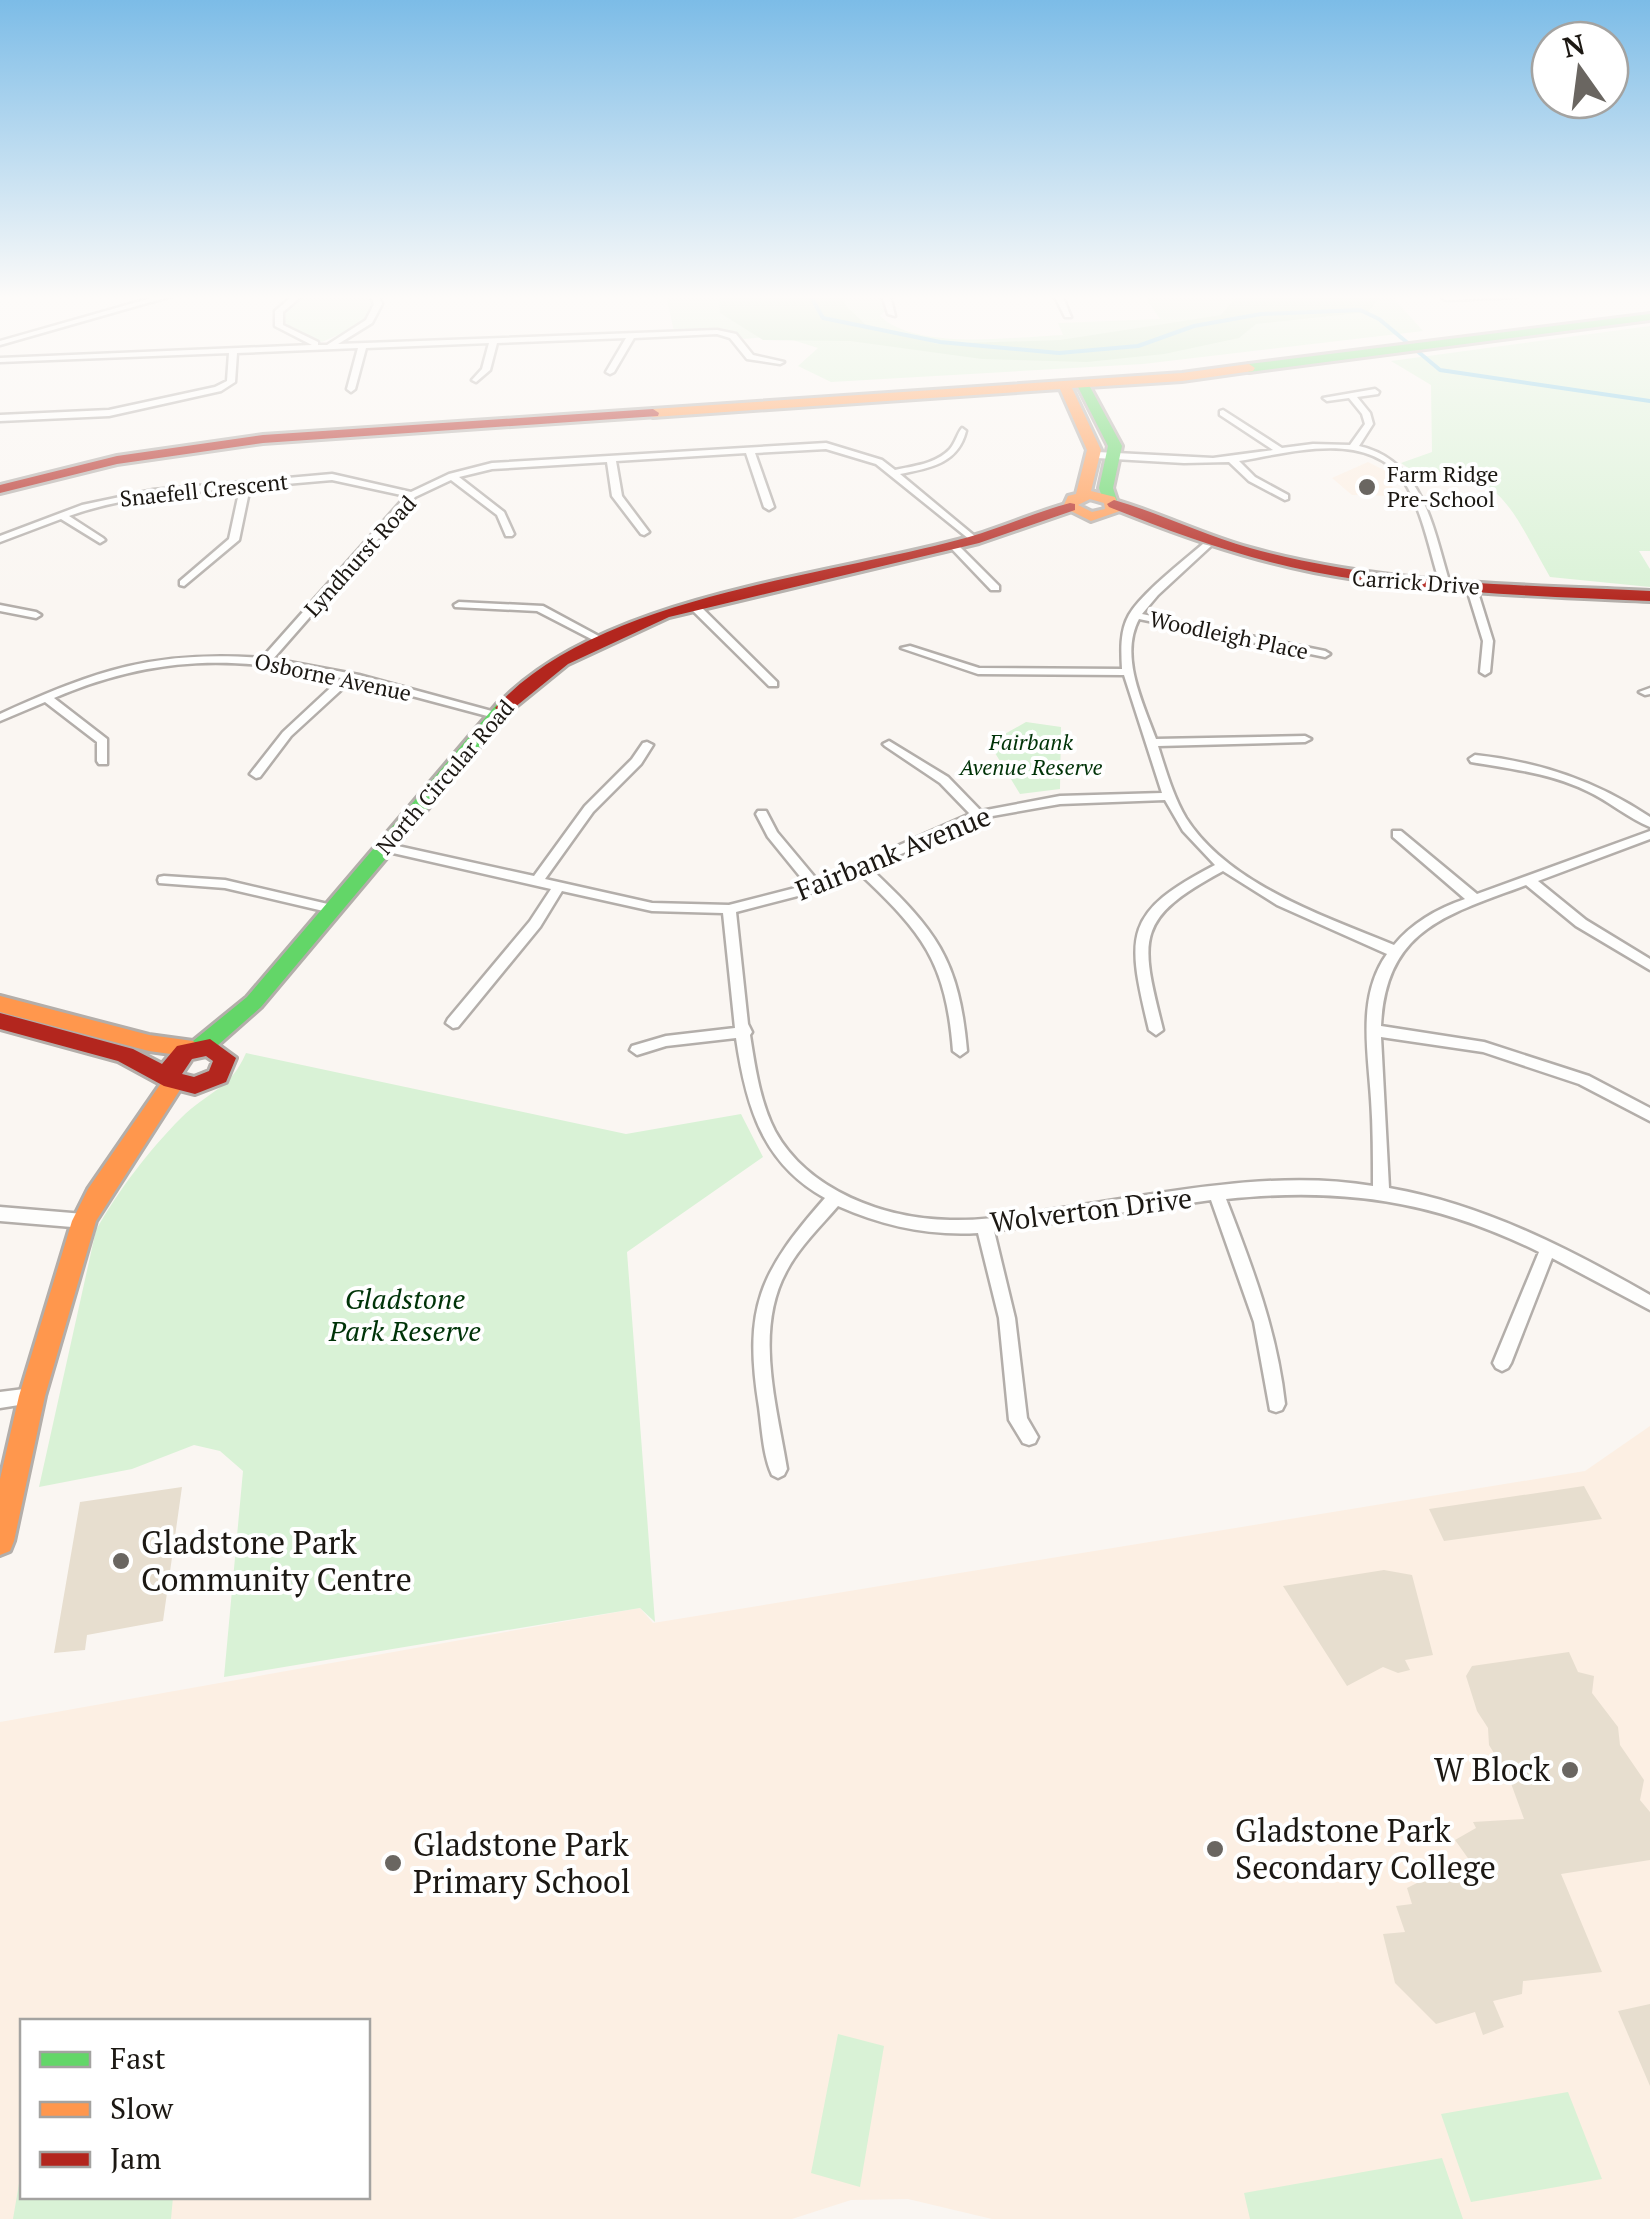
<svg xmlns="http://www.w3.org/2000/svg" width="1650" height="2219" font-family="'PT Serif',serif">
<rect width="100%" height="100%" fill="#faf6f2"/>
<path fill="#fcefe3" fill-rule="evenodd" d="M1368 462 1388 472 1395 496 1352 495 1332 478Z
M1650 1426V2219H992L908 2199 851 2200 792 2219H0V1722L640 1608 653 1623 1585 1471ZM22 2022H368V2196H22Z"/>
<path fill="#d9f2d6" d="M302 295H369L374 303 362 324 322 342 283 324 285 307Z
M666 295H880L885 311 880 316C917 351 1014 337 1063 335L1058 323 1160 319 1145 297 1391 295 1423 331 1143 364 831 382 798 366 818 348 780 336 744 339 725 330 674 332Z
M1650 326V551H1639L1650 569V587L1550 577C1513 514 1501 463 1415 473L1401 463 1432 452 1431 385 1391 361Z
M1026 722 1061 727 1060 789 1020 794 989 743Z
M246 1053 626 1134 741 1114 763 1157 627 1252 655 1622 640 1608 224 1677 243 1471 220 1451 194 1445 132 1469 39 1487 96 1230C118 1191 149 1150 181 1118 208 1091 230 1090 246 1053Z
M838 2034 884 2046 860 2187 811 2173Z
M1568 2092 1602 2179 1471 2202 1441 2114Z
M1442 2158 1463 2219H1250L1244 2193Z
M22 2166V2196L173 2197 171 2219H13Z"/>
<path fill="#bfe3bd" d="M846 295 845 305 865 324 937 344 1060 340 1164 324 1221 315 1238 295 1380 297 1368 312 1256 324 1239 338 1164 354 1087 362 982 359 850 341 763 340 720 313 719 297Z"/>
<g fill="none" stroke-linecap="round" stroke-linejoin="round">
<path stroke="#7bc9e5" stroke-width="4" d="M810 295 823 318 940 342 1059 353 1138 346 1194 326 1261 314 1360 310 1379 319 1440 370 1650 401"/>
</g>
<path fill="#e7decf" d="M1584 1486 1602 1519 1444 1541 1429 1509Z
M182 1487 163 1621 87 1635 85 1650 54 1653 80 1502Z
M1384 1570 1412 1575 1433 1655 1405 1660 1410 1670 1398 1673 1383 1667 1347 1686 1283 1586Z
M1569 1652 1578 1672 1594 1676 1592 1693 1618 1727 1620 1745 1644 1780 1640 1800 1650 1812V1860L1561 1874 1602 1972 1523 1981 1522 1994 1493 2001 1504 2027 1483 2035 1475 2012 1436 2024 1395 1983 1383 1934 1405 1932 1396 1906 1412 1904 1407 1888 1419 1882 1480 1875 1455 1840 1476 1828 1473 1822 1524 1819 1509 1778 1489 1745 1488 1728 1477 1711 1466 1676 1472 1666Z
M1650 2004V2086L1618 2011Z"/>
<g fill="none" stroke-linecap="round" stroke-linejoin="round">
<g stroke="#b3aeaa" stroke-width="5">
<path id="street" d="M162 295H175L0 345V341Z
M294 295H303L283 312V325L318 342V345H327L366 320 374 304 370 295H378L382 304 372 323 338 344 717 330 736 334 753 355 784 362 780 364 747 359 730 338 717 334 634 338 614 372 610 374 606 372 626 338 497 343 490 370 476 382 472 380 482 369 489 343 366 348 355 389 351 392 347 389 358 348 237 353 235 382 221 391 109 416 0 421V415L109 410 215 387 227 381 229 353 0 362V358L312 345 275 326V311Z
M882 295H890L895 316 888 314Z
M1054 295H1062L1071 317H1065Z
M1460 295H1520L1516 297 1446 300 1442 298Z
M1375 389 1379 392 1378 394 1357 397 1370 413 1373 424 1359 446C1424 461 1433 529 1450 584L1449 586 1440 584C1430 552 1424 518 1408 488 1375 427 1293 452 1239 461L1255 477 1288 495V499L1285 500 1249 481 1229 462 1184 463 1097 458 1092 455 1097 452 1213 458 1273 450 1220 415V411L1223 410 1282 448 1313 444 1350 445 1365 424 1362 414 1349 398 1327 401 1323 398Z
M962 428 966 431C958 464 929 468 900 474L977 538V542L974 543 876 464 826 449 755 453 774 507 769 510 764 507 746 453 616 461 622 496 649 532 644 535 641 534 612 496 607 462 492 469 459 477 504 512 514 534 512 536H506L497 515 451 480 415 497 273 659 359 675 499 713V717H491L352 680 291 736 260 777 256 778 250 774 283 732 341 678C236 655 154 655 54 698L107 739V764H99L97 761V742L45 702 0 721V714C96 670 156 650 262 658L406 496 332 480 250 487 239 540 184 586 180 585V581L229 539 240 488C183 493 124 496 69 516L103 538 105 540 100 543 61 519 0 542V536L82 505 153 490 332 474 411 492 449 474 492 463 826 443 882 460 895 470C913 466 936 464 950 449 956 442 957 434 962 428Z
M950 543H956L999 586V590H991L950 547Z
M1203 544 1211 546 1158 595 1142 614 1325 651 1330 654 1325 657 1139 619C1119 656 1143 703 1156 739L1305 736 1311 739 1305 742 1158 746C1166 771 1173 796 1186 818 1229 885 1324 916 1394 945 1412 923 1438 908 1465 899L1393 837V831H1401L1477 894 1650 831V839L1538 881 1586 920 1650 959V970L1576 926 1526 885C1447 915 1386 928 1381 1026L1484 1042 1589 1076 1650 1108V1121L1579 1084 1483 1052 1381 1037 1389 1188C1482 1204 1568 1248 1650 1295V1310L1552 1258 1511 1363 1508 1368 1502 1371 1496 1368 1493 1363 1539 1252C1433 1200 1342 1187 1226 1199 1252 1266 1277 1331 1285 1404L1282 1410 1276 1412 1270 1410 1254 1322 1211 1200 994 1231 1015 1318 1027 1418 1038 1437 1035 1443 1029 1445 1023 1443 1009 1420 999 1318 978 1233C929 1236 883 1226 838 1206 820 1227 799 1247 786 1272 754 1331 777 1407 787 1469L784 1475 778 1478 772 1475C763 1455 762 1429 759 1407 743 1307 760 1272 825 1198 762 1163 746 1106 736 1038L666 1046 637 1055 630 1050 632 1046 666 1036 735 1028 723 913 652 911 562 891 540 927 458 1027 453 1028 446 1023 448 1019 530 921 551 889 384 851 378 847 384 843 534 876 585 806 632 759 643 743 647 742 653 745 641 764 593 812 545 879 652 903 729 905 807 885 768 837 756 814 758 811H766L777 832 818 881 970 814 940 783 885 746 883 744 889 741 948 777 981 811 1060 796 1162 793 1124 675 978 674 901 648 910 646 979 668 1122 669C1121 650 1120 631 1129 615 1142 593 1182 562 1203 544ZM1165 800 1183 831 1215 865C1123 913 1126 934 1149 1030L1156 1035 1163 1030C1140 938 1134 919 1223 871L1277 905 1387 954C1357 996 1368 1050 1371 1099 1373 1127 1373 1157 1373 1186 1269 1168 1152 1196 1048 1210 1016 1215 983 1221 950 1220 885 1219 808 1191 775 1131 760 1102 755 1067 750 1035L752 1032 748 1024 736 912 821 890 859 873C923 933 946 962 953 1051L960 1056 967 1051C959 959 936 930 870 868L981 818 1060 804Z
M1471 583 1476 586 1493 641 1490 672 1485 675 1480 672 1483 641 1466 586Z
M459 602 543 606 606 640 597 642 537 611 455 607 454 605Z
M689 603H697L777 682V686H769L689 607Z
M0 605 36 612 41 615 36 618 0 611Z
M1650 688V694L1645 695 1639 692Z
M1475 755C1540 762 1596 781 1650 817V827C1628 818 1609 801 1587 791 1550 773 1511 769 1471 762L1469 759Z
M164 876 225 880 332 905 339 909 332 913 225 888 159 883 158 880 159 877Z
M0 1207 84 1214 90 1216 92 1221 90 1226 84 1228 0 1221Z
M32 1388 38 1390 41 1396 38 1402 0 1408V1392Z"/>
</g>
<g stroke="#b3aeaa" stroke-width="6">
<path id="fast" d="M1650 314V320L1249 372 1243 368 1249 364Z
M1083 381 1089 385 1122 446 1113 488 1117 500 1110 504 1103 500 1099 488 1108 446 1077 385Z
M503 703 509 704V712L261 1007 209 1053H193L190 1047 193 1041 247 997 497 704Z"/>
</g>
<g stroke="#b3aeaa" stroke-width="6">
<path id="slow" d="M1249 364 1255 368 1253 371 1182 381 1072 388 1101 450 1091 491 1115 497 1120 511 1091 521 1063 507 1068 496 1076 494 1087 450 1060 389 653 417 647 413 653 409 1182 373ZM1090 499 1104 503 1105 509 1092 512 1078 505Z
M0 996 149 1035 193 1041 204 1049 193 1057 149 1051 0 1012Z
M174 1074 185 1082 96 1221 45 1396 14 1541 10 1551 0 1555V1479L19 1396 72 1221 88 1189 166 1076Z"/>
</g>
<g stroke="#b3aeaa" stroke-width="6">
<path id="jam" d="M653 409 659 413 658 416 263 443 117 464 0 493V485L117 456 263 435Z
M1114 500C1160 513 1203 535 1250 548 1380 584 1517 585 1650 591V601C1538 596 1424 593 1314 572 1243 558 1176 534 1109 507L1107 504Z
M1070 503 1075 504V510L979 543 669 617 568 664 509 712 503 713 495 708C596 595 827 577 969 537 1003 527 1036 512 1070 503Z
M0 1013 133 1049 162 1064 177 1046 210 1039 236 1058 226 1082 195 1094 164 1086 118 1061 0 1029ZM206 1056 213 1061 209 1071 194 1077 182 1074 192 1059Z"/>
</g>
<use href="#street" fill="#fefefd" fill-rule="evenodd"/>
<use href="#fast" fill="#63d668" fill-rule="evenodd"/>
<use href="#slow" fill="#ff974d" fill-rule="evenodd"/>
<use href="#jam" fill="#b3261e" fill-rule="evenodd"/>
</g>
<linearGradient id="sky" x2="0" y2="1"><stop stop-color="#7cbce7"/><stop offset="0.49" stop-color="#fdfbf9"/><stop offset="1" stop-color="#fdfbf9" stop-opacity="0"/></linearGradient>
<rect width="1650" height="606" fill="url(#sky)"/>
<g fill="#6a6661" stroke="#fff" stroke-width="4">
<circle cx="1367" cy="487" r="10"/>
<circle cx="121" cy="1561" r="10"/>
<circle cx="1570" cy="1770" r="10"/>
<circle cx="1215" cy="1849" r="10"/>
<circle cx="393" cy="1863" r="10"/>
</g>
<g text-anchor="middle" stroke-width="8" stroke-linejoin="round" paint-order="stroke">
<g font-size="22" fill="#1c1813" stroke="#fff" text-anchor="start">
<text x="1387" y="482">Farm Ridge<tspan x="1387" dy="25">Pre-School</tspan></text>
</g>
<g font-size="22" fill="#1c1813" stroke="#fff">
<text transform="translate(204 490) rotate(-6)" y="8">Snaefell Crescent</text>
<text transform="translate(360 556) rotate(-48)" y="8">Lyndhurst Road</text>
<text transform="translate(1416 582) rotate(4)" y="8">Carrick Drive</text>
<text transform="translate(1229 635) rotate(12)" y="8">Woodleigh Place</text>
<text transform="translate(333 677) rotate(12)" y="8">Osborne Avenue</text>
<text transform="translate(445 777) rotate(-49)" y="8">North Circular Road</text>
</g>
<g font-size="22" font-style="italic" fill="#003308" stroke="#fff">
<text x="1031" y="750">Fairbank<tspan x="1031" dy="25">Avenue Reserve</tspan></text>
</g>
<g font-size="28" fill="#1c1813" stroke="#fff">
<text transform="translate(893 853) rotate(-22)" y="10">Fairbank Avenue</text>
<text transform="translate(1091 1210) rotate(-7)" y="10">Wolverton Drive</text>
</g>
<g font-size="28" font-style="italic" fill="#003308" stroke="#fff">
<text x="405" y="1309">Gladstone<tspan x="405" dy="32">Park Reserve</tspan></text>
</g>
<g font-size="32" fill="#1c1813" stroke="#fff" text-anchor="start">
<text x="141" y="1554">Gladstone Park<tspan x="141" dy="37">Community Centre</tspan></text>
<text x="1550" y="1781" text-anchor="end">W Block</text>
<text x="1235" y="1842">Gladstone Park<tspan x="1235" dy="37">Secondary College</tspan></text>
<text x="413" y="1856">Gladstone Park<tspan x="413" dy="37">Primary School</tspan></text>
</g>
</g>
<rect x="20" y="2019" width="350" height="180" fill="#ffffff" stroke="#a4a3a1" stroke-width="2.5"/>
<rect x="40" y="2052" width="50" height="15" fill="#63d668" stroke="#a4a3a1" stroke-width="2.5"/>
<text x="110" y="2069" font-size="30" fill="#1c1813">Fast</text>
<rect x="40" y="2102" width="50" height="15" fill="#ff974d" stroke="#a4a3a1" stroke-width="2.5"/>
<text x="110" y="2119" font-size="30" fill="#1c1813">Slow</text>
<rect x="40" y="2152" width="50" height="15" fill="#b3261e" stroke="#a4a3a1" stroke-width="2.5"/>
<text x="110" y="2169" font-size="30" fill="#1c1813">Jam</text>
<g transform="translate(1580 70) rotate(346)"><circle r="48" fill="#ffffff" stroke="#a4a3a1" stroke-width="2.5"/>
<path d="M0-8L18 38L0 25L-18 38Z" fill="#6a6661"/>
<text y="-15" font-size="28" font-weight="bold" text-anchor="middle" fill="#1c1813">N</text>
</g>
</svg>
